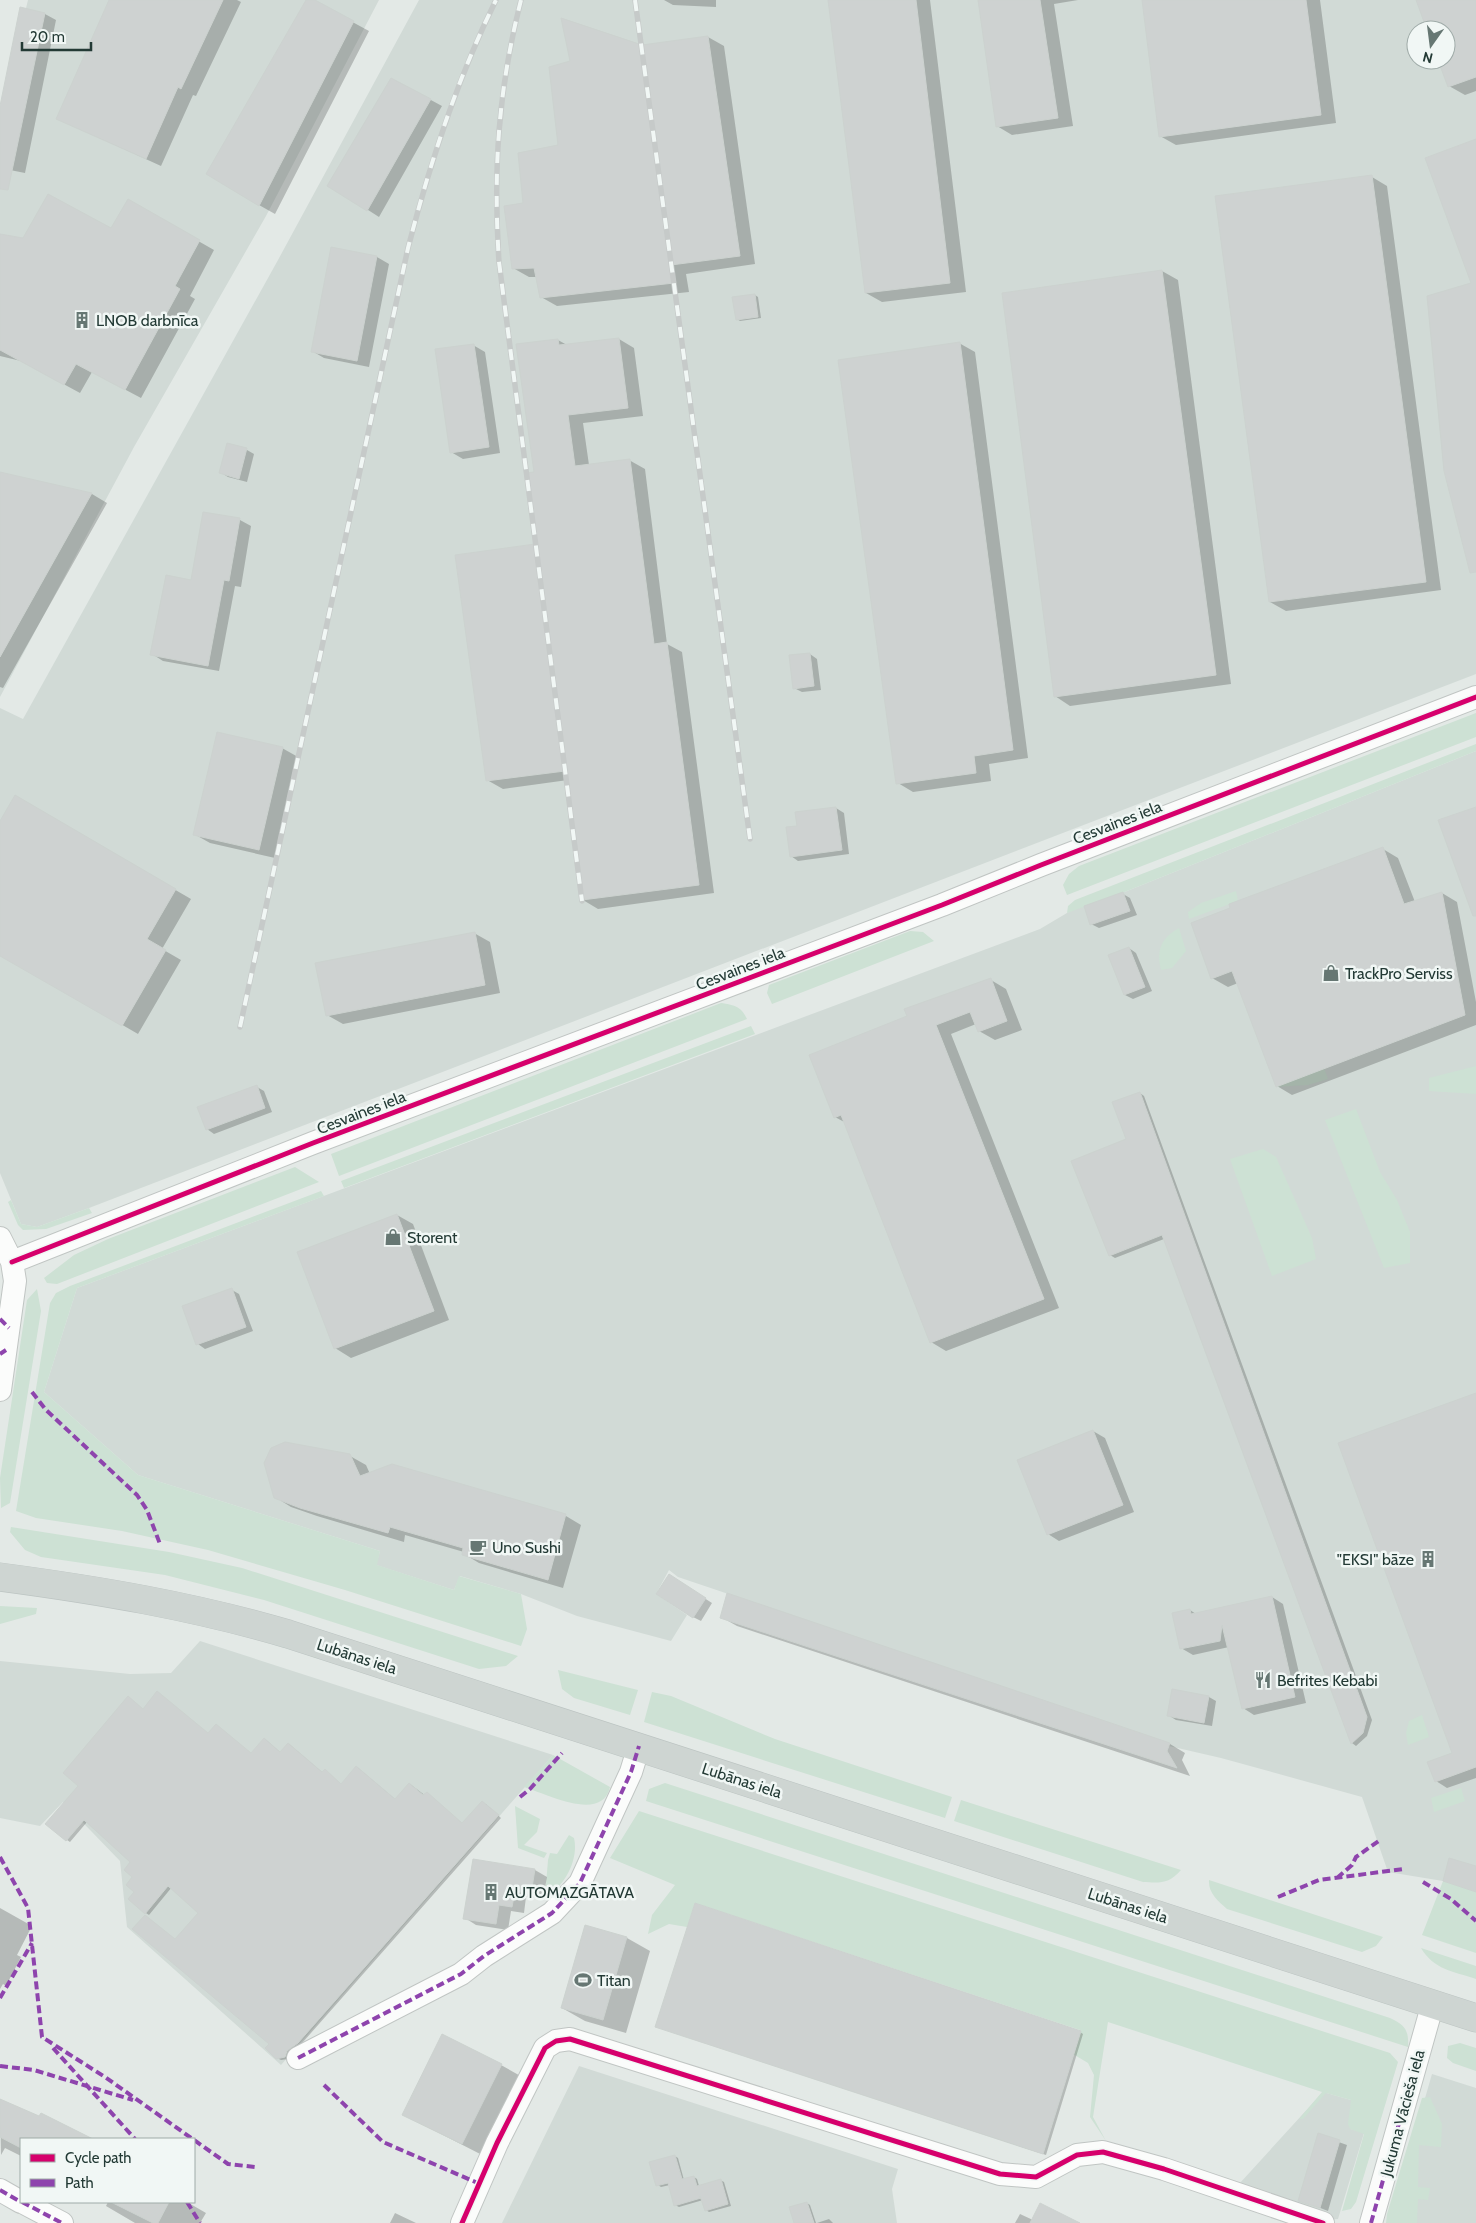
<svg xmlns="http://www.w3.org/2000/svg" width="1476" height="2223" font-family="Cabin,sans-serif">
<rect width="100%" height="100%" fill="#e3e9e6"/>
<path fill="#d1dad6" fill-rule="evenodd" d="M28 0H379L266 216 134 447 0 697V115Z
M419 0H1476V674L89 1208 37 1227 21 1224 0 1173V708L23 719 278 260ZM1416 30H1446V60H1416Z
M1476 751V1892L1443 1881 1388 1872 1362 1797 1221 1758 1169 1746 1148 1736 678 1577 669 1570 656 1594 687 1615 671 1641 577 1616 521 1594 460 1576 454 1590 376 1565 380 1551 138 1475 44 1392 77 1288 1040 929 1072 910 1127 891Z
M200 1641 553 1755 281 2065 127 1927 120 1861 63 1802 40 1826 0 1818V1661L130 1674 171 1673Z
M579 2066 898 2169 892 2189 897 2223H502Z
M1432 2074 1476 2088V2223H1401L1402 2178Z
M1323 2092 1351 2100V2129L1364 2133 1338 2219 1324 2220 1240 2183Z"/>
<path fill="#cde1d4" d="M1476 713V737L1067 895 1063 885 1069 874 1079 866Z
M1476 744V751L1127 891 1067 913 1068 906 1075 900Z
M1236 891 1238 901 1189 919 1188 912 1201 903Z
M1179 928 1186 951 1172 968 1161 970C1156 950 1161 938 1179 928Z
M910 931 923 932 934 941 772 1004 767 993 769 985Z
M721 1003C734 1005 741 1006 747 1019L339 1176 331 1154Z
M751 1026 755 1034 344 1188 341 1181Z
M1476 1066V1094L1429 1091V1078Z
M1324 1068 1328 1079 1308 1085 1276 1087Z
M1356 1109 1380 1172 1397 1200 1410 1232V1263L1384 1268 1325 1120Z
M1263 1149 1276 1157 1312 1238 1316 1259 1272 1276 1230 1159Z
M295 1167 319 1182 57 1284 47 1283 44 1278 74 1255 108 1239Z
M321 1191 324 1196 77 1288 44 1392 138 1475 380 1551 377 1565 454 1590 459 1576 521 1594 527 1629 521 1646 345 1590 208 1550 122 1531 36 1518 16 1511 50 1303 56 1293 70 1286Z
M11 1200 21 1224 37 1227 89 1208 92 1213 46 1229 23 1230 18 1225 8 1202Z
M37 1289 41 1311 10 1503 1 1508 0 1478 27 1300Z
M11 1527 169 1552 242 1568 518 1656 506 1666 479 1669 264 1600 165 1575 41 1557 25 1550 10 1532Z
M0 1606 37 1608 36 1614 0 1624Z
M558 1670 638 1690 630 1715 574 1698 562 1689Z
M652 1692 671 1696 775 1739 952 1797 945 1818 644 1722Z
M1422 1715 1429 1737 1408 1745 1406 1733 1409 1721Z
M553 1755 610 1787C602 1823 547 1794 524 1787Z
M665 1783 1390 2018C1405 2025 1409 2030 1408 2047L646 1801 649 1789Z
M1461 1788 1465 1801 1434 1812 1431 1798Z
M961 1800 1181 1870C1169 1884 1160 1883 1143 1882L954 1821Z
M515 1806 540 1819 537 1832 524 1845 547 1853 544 1858 518 1848Z
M639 1811 1390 2053 1398 2062 1356 2202 1351 2209 1342 2211 1364 2134 1350 2129 1348 2124 1351 2100 1326 2093 1303 2119H1299L1322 2092 1108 2022 1093 2117 1106 2141 1090 2117 1094 2075 1088 2063 1073 2054 1080 2030 695 1903 687 1927 669 1924 648 1934 652 1915 675 1885 610 1858Z
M569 1835 574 1838C579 1859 565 1887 545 1897L548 1860 550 1853 557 1854Z
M1209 1880 1383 1937 1376 1946 1362 1952 1227 1909C1218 1901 1208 1893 1209 1880Z
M1443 1881 1476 1892V1953L1422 1935Z
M1421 1948 1476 1966V1979C1453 1971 1434 1970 1421 1948Z
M1460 2043 1476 2048V2071L1453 2063 1447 2058 1448 2046Z
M1430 2097 1442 2124 1441 2147 1419 2145 1418 2187 1430 2188 1428 2200 1418 2199 1417 2223H1386L1387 2214 1422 2098Z"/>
<path fill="#0003" d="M111 0H237L241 2 196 96 193 95 161 166 58 119Z
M307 0H312L369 31 275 214 259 205Z
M664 0H716V7L673 5Z
M830 0H930L966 292 882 302 866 293Z
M979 0H1078L1054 4 1073 126 1012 135 997 126Z
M1143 0H1320L1336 123 1176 145 1160 136Z
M1417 0H1476V91L1465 95 1449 86 1439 60H1446V30H1428Z
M45 14 56 20 25 173 0 168V112Z
M708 37 724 46 755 264 686 274 689 292 557 306 541 297 537 277H529L513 268 525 204 559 146 642 46Z
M392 79 442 106 379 217 329 185Z
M1372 177 1387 186 1441 590 1286 611 1270 602Z
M128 201 214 250 190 296 195 299 141 398 92 372 80 393 21 361 0 356V235L24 239 112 230Z
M332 249 377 257 389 264 369 367 324 358 312 351Z
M1162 271 1178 280 1231 684 1070 706 1055 696Z
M755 295 758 297 761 318 740 321 737 319Z
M619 339 634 348 643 416 583 423 589 465 629 460 645 469 667 644 682 652 714 893 598 909 583 900 568 780 503 789 487 780 537 546 535 473 558 340 567 345Z
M959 343 975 352 1028 758 989 764 991 781 913 792 898 783Z
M473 345 485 352 500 453 463 459 451 452Z
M228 445 247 450 254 454 247 482 228 477 220 472Z
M3 474 92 494 107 503 3 688 0 687V487Z
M204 513 240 520 251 526 241 587 235 586 219 671 163 661 152 654 192 581Z
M810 654 817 659 821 690 802 692 794 688Z
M282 748 298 757 275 858 210 843 194 834Z
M15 797 191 899 162 949 181 960 138 1034 0 954V823Z
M836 808 844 813 849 854 798 861 791 856 798 827Z
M1383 849 1398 858 1415 902 1442 893 1457 902 1476 1002V1025L1292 1095 1277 1086 1238 983 1228 987 1212 978Z
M1123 894 1130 898 1137 915 1099 928 1091 924Z
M474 933 490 942 500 993 343 1024 327 1015Z
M1129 948 1136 953 1152 991 1133 999 1125 995 1110 956Z
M991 980 1006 989 1022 1030 995 1040 979 1031 976 1024 951 1034 1059 1308 946 1351 931 1342 846 1123 835 1117 909 1017Z
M257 1087 264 1091 272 1112 214 1134 207 1129Z
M1140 1093 1144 1096 1372 1720 1367 1736 1356 1746 1352 1743 1164 1239 1115 1258 1110 1255 1127 1140Z
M397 1215 413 1224 449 1320 351 1358 335 1348Z
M232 1290 239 1294 253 1331 205 1349 198 1344Z
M1476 1394V1778L1447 1788 1436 1781 1453 1754Z
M1093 1431 1105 1438 1134 1512 1059 1541 1048 1534Z
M350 1456 366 1465 370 1474 392 1466 566 1516 581 1525 563 1588 479 1563 464 1554V1552L405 1535 404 1542 317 1516 291 1507 275 1497Z
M676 1580 712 1603 701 1621 693 1617Z
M728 1594 1170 1744 1185 1753 1182 1760 1190 1776 737 1626 721 1617Z
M1272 1597 1283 1604 1306 1703 1254 1715 1243 1708 1229 1647 1193 1655 1181 1648 1190 1610 1196 1614Z
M1173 1690 1209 1697 1216 1701 1212 1726 1176 1720 1168 1715Z
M143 1710 209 1734 251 1755 265 1739 281 1753 289 1744 323 1773H328L342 1785 357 1767 396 1800 410 1784 463 1824 486 1804 501 1818 288 2059 281 2060 277 2058 270 2044 175 1940 200 1913 172 1887 149 1915 146 1913 136 1892 132 1862 87 1822 70 1842 67 1840Z
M474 1860 535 1870 547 1877 543 1899 526 1897 524 1913 511 1911 508 1930 476 1925 465 1918Z
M0 1908 32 1926 17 1955 21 1957 6 1986 3 1984 0 1989Z
M586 1926 627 1938 650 1951 626 2033 585 2021 562 2008Z
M660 2028 1080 2032 1083 2034 1046 2155Z
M501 2065 524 2078 486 2157 404 2115Z
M0 2100 81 2134 89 2139H21V2156L5 2148 1 2155Z
M1319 2135 1347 2145 1328 2211 1300 2200Z
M675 2156 678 2158 684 2180 694 2177 697 2179 699 2186 720 2180 724 2182 731 2206 709 2212 706 2210 703 2200 679 2207 675 2205 670 2185 661 2187 658 2185Z
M108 2202H187L206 2213 200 2223H135L106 2206Z
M807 2203 810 2205 816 2223H795Z
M395 2213 416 2223H390Z
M1020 2214 1033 2220 1077 2223H1015Z
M829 2219 833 2223H817Z"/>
<path fill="#ced2d1" stroke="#ccd2cf" d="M109 0H223L181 89 178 87 146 159 56 119Z
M306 0H315L354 21 259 206 206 174Z
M828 0H916L950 283 865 293Z
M978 0H1040L1058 118 996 127Z
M1142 0H1306L1321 115 1159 137Z
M1416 0H1476V77L1448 87 1438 60H1446V30H1427Z
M20 7 45 13 8 190 0 189V106Z
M561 18 642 45 708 36 740 256 671 265 674 283 540 298 534 268 512 269 504 206 523 203 518 153 558 145 549 67 570 61Z
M391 78 431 99 367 211 327 186Z
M1476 139V572L1470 573 1444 471 1427 296 1471 283 1425 158Z
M1372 175 1426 582 1269 602 1215 196Z
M48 194 111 228 128 199 200 240 175 286 180 289 125 390 76 364 64 385 0 350V234L23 238Z
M331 247 377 256 357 361 311 352Z
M1162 270 1216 675 1054 697 1002 293Z
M755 294 758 317 736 320 732 297Z
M619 338 628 408 568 415 575 466 630 459 654 644 667 642 699 885 582 900 565 771 486 781 455 555 535 544 526 473 534 472 516 344 558 339 559 345Z
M960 342 1013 750 974 756 976 773 896 784 838 360Z
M474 344 489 447 450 453 435 349Z
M227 443 247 448 239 479 219 473Z
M0 472 92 493 0 657Z
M203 512 240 518 229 581 224 580 208 666 150 655 166 575 191 580Z
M810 653 814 686 793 689 789 655Z
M217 732 283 747 259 850 193 835Z
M15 795 176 889 147 939 166 950 122 1026 0 956V821Z
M836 807 842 850 790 857 786 827 797 826 795 812Z
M1476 807V916H1473L1438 820Z
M1383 847 1404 904 1442 892 1465 1015 1276 1087 1232 971 1211 979 1191 923 1230 908 1229 904Z
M1123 892 1130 911 1090 925 1084 906Z
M475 932 485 985 326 1016 315 963Z
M1129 947 1145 987 1124 995 1108 955Z
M991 978 1007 1021 978 1032 970 1012 936 1025 1044 1299 930 1343 841 1115 834 1118 809 1055 907 1016 904 1009Z
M257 1085 265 1108 206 1130 197 1107Z
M1140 1092 1367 1717 1363 1733 1351 1744 1162 1235 1109 1256 1071 1161 1126 1139 1112 1102Z
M397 1214 434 1311 334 1349 297 1252Z
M232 1288 246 1327 196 1345 182 1306Z
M1476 1393V1767L1435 1782 1427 1762 1452 1753 1338 1443Z
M1093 1430 1123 1505 1047 1535 1017 1460Z
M285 1442 350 1454 360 1476 392 1464 566 1514 548 1580 462 1555 463 1548 390 1527 388 1533 300 1508 274 1498 264 1463 271 1448Z
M669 1574 706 1598 693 1618 656 1594Z
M727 1593 1170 1743 1167 1751 1177 1768 720 1618Z
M1272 1596 1295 1697 1242 1709 1222 1625 1220 1641 1180 1649 1172 1613 1190 1609 1191 1614Z
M1172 1689 1209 1696 1204 1723 1167 1716Z
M157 1691 208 1733 216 1724 251 1753 264 1738 280 1752 288 1743 322 1772 325 1769 341 1784 356 1766 395 1799 409 1783 423 1795 427 1792 462 1823 482 1801 499 1815 298 2043 287 2051 285 2057 276 2059 265 2048 269 2044 132 1929 145 1915 175 1939 198 1913 168 1886 145 1914 128 1899 134 1892 126 1885 132 1877 124 1870 130 1862 84 1820 66 1841 45 1824 78 1786 63 1773 128 1696 143 1709Z
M1449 1858 1476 1866V1892L1443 1881Z
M473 1859 535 1869 531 1894 515 1891 512 1907 499 1905 496 1924 463 1919Z
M695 1903 1081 2031 1043 2154 655 2027Z
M585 1925 627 1937 603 2020 561 2008Z
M442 2034 502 2064 462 2144 402 2115Z
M0 2099 39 2116 41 2113 93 2139H21V2148L0 2137Z
M1318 2133 1340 2140 1320 2208 1298 2201Z
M675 2155 682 2179 694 2176 697 2186 721 2179 728 2204 705 2211 700 2196 701 2198 674 2206 668 2183 656 2186 649 2162Z
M111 2202H169L158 2223H153Z
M807 2202 814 2223H794L789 2207Z
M1040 2203 1080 2223H1030Z"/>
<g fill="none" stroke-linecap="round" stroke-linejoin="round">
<g stroke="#c0c5c3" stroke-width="24">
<path id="street" d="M0 1238 12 1262 15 1281 0 1390
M12 1262 313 1143 942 905 1041 865 1476 697
M298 2058 461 1974 484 1956 552 1913 580 1883 631 1772 639 1746
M0 2190 21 2202
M22 2202 62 2223
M462 2223 497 2143 545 2048 556 2041 570 2039 1000 2174 1036 2177 1077 2155 1103 2152 1164 2169 1323 2223
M1371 2223 1433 2003"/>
</g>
<g stroke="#bcc4c2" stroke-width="29">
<path id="primary" d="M0 1577C98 1590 193 1606 288 1634L1476 2018"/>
</g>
<use href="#street" stroke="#fbfcfb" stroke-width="22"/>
<use href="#primary" stroke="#ced5d2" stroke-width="28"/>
<g stroke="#c6cac9" stroke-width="5.5">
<path id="rail" d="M521 0C498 91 493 169 499 262L582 901
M635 0 750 839
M240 1027 408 248C430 163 457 79 496 0"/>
</g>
<use href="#rail" stroke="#f1f7f5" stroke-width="4" stroke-dasharray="11" stroke-linecap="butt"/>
<path stroke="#8e44ad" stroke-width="4" stroke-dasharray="8 4" stroke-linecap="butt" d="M0 1319 9 1328
M0 1354 6 1350
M32 1392 46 1410 137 1495 147 1510 160 1544
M520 1797 530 1789 562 1753
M0 1857 28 1908 42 2037 105 2077 228 2164 255 2167
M1337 1878 1352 1865 1356 1857 1380 1840
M1423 1882 1451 1899 1476 1921
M1278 1897 1319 1880 1404 1869
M0 1998 32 1943
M53 2048 135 2139
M298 2058 461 1974 484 1956 552 1913 580 1883 631 1772 639 1746
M0 2066 34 2070 133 2100
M324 2085 383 2142 480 2184
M0 2190 21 2202
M22 2202 62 2223
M187 2202 200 2223
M1371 2223 1403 2109"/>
<g stroke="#f1f7f5" stroke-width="8">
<path id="cycleway" d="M12 1262 313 1143 942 905 1041 865 1476 697
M462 2223 497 2143 545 2048 556 2041 570 2039 1000 2174 1036 2177 1077 2155 1103 2152 1164 2169 1323 2223"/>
</g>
<use href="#cycleway" stroke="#d6006c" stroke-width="5"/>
</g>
<defs>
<g id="building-bare" transform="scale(1.35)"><path d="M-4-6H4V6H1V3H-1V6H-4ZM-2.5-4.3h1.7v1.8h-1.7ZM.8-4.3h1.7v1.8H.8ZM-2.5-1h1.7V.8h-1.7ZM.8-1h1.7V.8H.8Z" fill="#667773" stroke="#f1f7f5" stroke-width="2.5" paint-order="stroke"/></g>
<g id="shop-bare" transform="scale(1.35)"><path d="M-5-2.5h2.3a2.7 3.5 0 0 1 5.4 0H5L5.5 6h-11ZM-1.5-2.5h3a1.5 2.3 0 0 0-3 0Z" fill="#667773" stroke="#f1f7f5" stroke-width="2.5" paint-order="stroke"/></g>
<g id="cafe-bare" transform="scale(1.35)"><path d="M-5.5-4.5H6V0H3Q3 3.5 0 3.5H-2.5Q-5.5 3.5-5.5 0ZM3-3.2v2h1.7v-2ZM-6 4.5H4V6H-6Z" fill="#667773" stroke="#f1f7f5" stroke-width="2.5" paint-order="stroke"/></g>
<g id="restaurant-bare" transform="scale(1.35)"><path d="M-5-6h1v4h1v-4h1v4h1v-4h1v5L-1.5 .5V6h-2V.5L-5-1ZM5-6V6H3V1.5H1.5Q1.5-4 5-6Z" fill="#667773" stroke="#f1f7f5" stroke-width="2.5" paint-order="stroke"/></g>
<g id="stadium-bare" transform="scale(1.35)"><path d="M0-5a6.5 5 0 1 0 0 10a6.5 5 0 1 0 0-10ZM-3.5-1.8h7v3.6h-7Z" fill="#667773" stroke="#f1f7f5" stroke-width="2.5" paint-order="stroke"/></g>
</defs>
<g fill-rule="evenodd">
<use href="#building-bare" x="82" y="320"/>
<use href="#shop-bare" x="1331" y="973"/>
<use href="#shop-bare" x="393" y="1237"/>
<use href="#cafe-bare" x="478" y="1547"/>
<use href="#building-bare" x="1428" y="1559"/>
<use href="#restaurant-bare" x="1263" y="1680"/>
<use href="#building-bare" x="491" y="1892"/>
<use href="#stadium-bare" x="583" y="1980"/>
</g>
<g text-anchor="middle" stroke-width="5" stroke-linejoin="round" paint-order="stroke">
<g font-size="16" fill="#233a35" stroke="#f1f7f5" text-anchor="start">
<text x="96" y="326">LNOB darbnīca</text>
<text x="1345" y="979">TrackPro Serviss</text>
<text x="407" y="1243">Storent</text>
<text x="492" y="1553">Uno Sushi</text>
<text x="1414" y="1565" text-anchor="end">"EKSI" bāze</text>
<text x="1277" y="1686">Befrites Kebabi</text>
<text x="505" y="1898">AUTOMAZGĀTAVA</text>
<text x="597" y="1986">Titan</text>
</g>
<g font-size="16" fill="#233a35" stroke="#f1f7f5">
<text transform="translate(1117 822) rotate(-21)" y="6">Cesvaines iela</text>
<text transform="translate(740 968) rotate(-21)" y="6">Cesvaines iela</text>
<text transform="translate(361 1112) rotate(-21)" y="6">Cesvaines iela</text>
<text transform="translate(357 1656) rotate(18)" y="6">Lubānas iela</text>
<text transform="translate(742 1780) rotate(18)" y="6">Lubānas iela</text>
<text transform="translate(1128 1905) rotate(18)" y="6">Lubānas iela</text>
<text transform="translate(1402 2113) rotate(-75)" y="6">Jukuma Vācieša iela</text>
</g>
</g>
<rect x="20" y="2138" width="175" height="65" fill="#f1f7f5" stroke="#9faba8"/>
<rect x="30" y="2154" width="25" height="8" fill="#d6006c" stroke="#9faba8"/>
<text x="65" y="2163" font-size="15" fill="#233a35">Cycle path</text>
<rect x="30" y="2179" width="25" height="8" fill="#8e44ad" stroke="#9faba8"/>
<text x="65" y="2188" font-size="15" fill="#233a35">Path</text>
<g transform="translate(1431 45) rotate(194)"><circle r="24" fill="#f1f7f5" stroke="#9faba8"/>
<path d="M0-4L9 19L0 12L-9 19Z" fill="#667773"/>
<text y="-8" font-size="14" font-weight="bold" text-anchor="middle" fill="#233a35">N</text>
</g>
<path d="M22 42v8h69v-8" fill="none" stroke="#233a35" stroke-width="2.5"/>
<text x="30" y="42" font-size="15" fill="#233a35" stroke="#f1f7f5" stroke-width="4" paint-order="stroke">20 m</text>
</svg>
